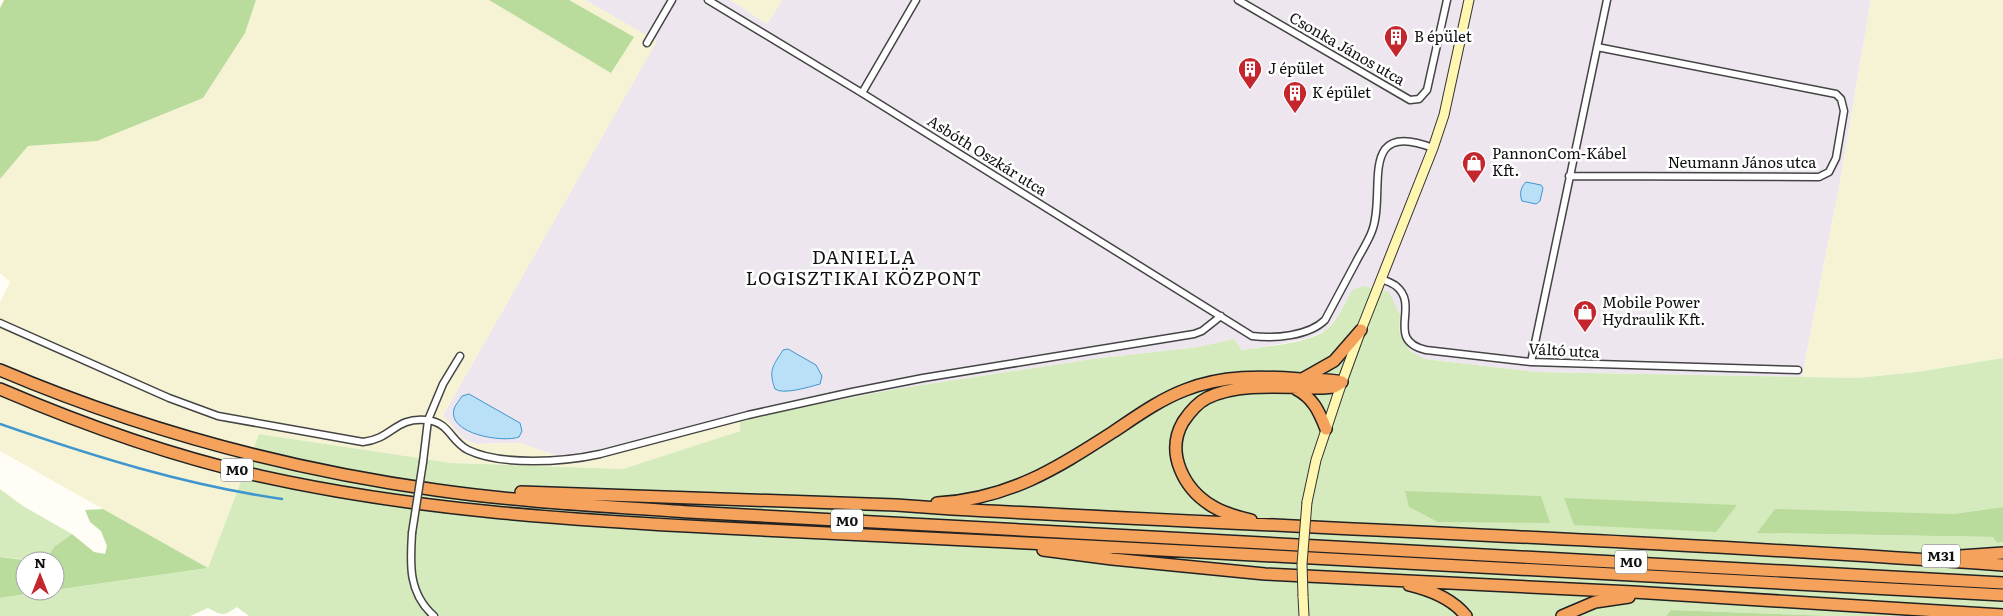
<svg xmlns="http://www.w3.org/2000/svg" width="2003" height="616" font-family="Literata,serif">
<rect width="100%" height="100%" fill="#fffdf5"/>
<path fill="#eee6ef" d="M585 0H731L767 24 782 0H1871L1840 182 1802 377 1536 372 1425 359 1410 351 1399 332 1400 315 1352 290 1338 316 1326 330 1309 338 1286 343 1242 350 1234 339 1198 347 1092 359 896 389 740 419 578 463 520 443 476 444 463 439 443 415 656 42Z"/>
<path fill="#f6f3d4" d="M256 0H585L657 41 443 415 463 439 476 444 520 443 578 463 740 419V431L623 469 452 463 259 434 208 568 0 451V302L10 282 0 273V179L28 146 97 141 245 33Z
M731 0H782L767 24Z
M1871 0H2003V358L1917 372 1857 378 1802 377 1840 182Z"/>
<path fill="#d5ebbd" d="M1364 286 1389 292 1400 315 1399 332 1410 351 1425 359 1536 372 1857 378 1917 372 2003 358V507L1953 514 1758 533 1994 537 1997 543 2003 542V616H1834L1671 610 1666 616H249L237 607C223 616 223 616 208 608L190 616H0V598L208 568 259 434 452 463 623 469 740 431V419L896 389 1092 359 1198 347 1234 339 1242 350C1265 346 1307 344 1326 330 1338 320 1345 303 1352 290Z
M0 489 23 506 72 534 55 546 44 561 0 557Z"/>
<path fill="#b9dc9c" d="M4 0H256L245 33 203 98 97 141 28 146 0 179V8Z
M489 0H569L634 37 611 73Z
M1405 491 1541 496 1550 523 1438 522 1409 507Z
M1564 498 1737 505 1716 532 1574 525Z
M2003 507V542L1997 543 1993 537 1757 533 1775 509 1953 514Z
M103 509 208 568 55 590V561H44L55 546 72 534 94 552 105 554 107 546 101 531 90 522 85 510Z
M0 557 33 561H25V591H46L0 598Z
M1671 610 1834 616H1666Z"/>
<path fill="#b9e0f7" stroke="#3f96cf" d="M1526 182 1541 185 1543 188 1540 201 1536 204 1522 201C1519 193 1521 187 1526 182Z
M788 349 816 365 822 376 820 384C809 387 783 395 775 389 768 370 773 366 783 350Z
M469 394 520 423 522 431 519 437C503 443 447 434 454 409 455 405 460 400 462 396Z"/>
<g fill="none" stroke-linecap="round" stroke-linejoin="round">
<path stroke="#3f96cf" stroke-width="2.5" d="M0 424C92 456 185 485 282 499"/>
<g stroke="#444" stroke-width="9">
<path id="street" d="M708 0 862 93 1252 336C1274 339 1309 336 1325 320 1335 301 1346 281 1356 262 1361 252 1368 242 1372 231 1387 193 1356 118 1433 148
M1238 0 1410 100 1419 99 1427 90 1447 0
M647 43 672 0
M862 93 916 0
M1569 176 1819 177 1829 172 1836 158 1844 111 1841 99 1836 94 1597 47
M1382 279C1386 281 1392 283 1396 286 1421 306 1384 340 1426 350L1531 362 1798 370
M0 323 169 398 218 416 363 442C392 439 395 417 426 420 450 422 450 441 468 450 501 466 564 462 600 454L748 415 852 392 923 378 1194 334 1202 331 1221 316
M1531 362 1607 0
M423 462 428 420 443 384 460 356
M412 533C410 564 408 593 434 616"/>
</g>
<g stroke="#333" stroke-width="11">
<path id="secondary" d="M1307 502 1316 460 1342 382 1361 330 1433 148 1444 115 1469 0
M1303 596 1304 616"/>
</g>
<g stroke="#222" stroke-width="14">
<path id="highway" d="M0 370C139 429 286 469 436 490 520 502 605 506 689 512L2003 583
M1304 378 1334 361 1361 330
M0 389C84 425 171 456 260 476 413 510 568 520 724 528 839 534 954 539 1069 545 1381 559 1692 577 2003 595
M1296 389C1313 398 1319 411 1326 429
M521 492 896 505 952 509C1303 528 1653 540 2003 565
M937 503C1008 499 1056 469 1113 432 1137 416 1159 400 1185 390 1222 375 1262 376 1301 379 1315 380 1329 379 1342 382
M1251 520C1238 517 1223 513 1212 506 1184 489 1165 453 1183 422 1189 413 1197 403 1207 398 1240 382 1287 388 1323 388L1334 387 1342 382
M1043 550 1112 559 1265 574 1633 592 2003 615
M1960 556 2003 553
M1409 585C1430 590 1452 598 1466 616
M1562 616 1595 602 1629 597"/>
</g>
<use href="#street" stroke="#fff" stroke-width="6"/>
<use href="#secondary" stroke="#fff6b0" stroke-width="9"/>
<use href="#highway" stroke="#f5a25d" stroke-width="11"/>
<g stroke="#444" stroke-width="9" stroke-linecap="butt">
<path id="street-bridge" d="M412 533 423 462"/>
</g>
<g stroke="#333" stroke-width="11" stroke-linecap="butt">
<path id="secondary-bridge" d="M1303 596 1302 564 1307 502"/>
</g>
<use href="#street-bridge" stroke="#fff" stroke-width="6"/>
<use href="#secondary-bridge" stroke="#fff6b0" stroke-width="9"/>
</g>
<defs>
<g id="building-pin" transform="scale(1.25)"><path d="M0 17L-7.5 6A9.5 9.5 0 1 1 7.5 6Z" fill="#c4262e" stroke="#fff"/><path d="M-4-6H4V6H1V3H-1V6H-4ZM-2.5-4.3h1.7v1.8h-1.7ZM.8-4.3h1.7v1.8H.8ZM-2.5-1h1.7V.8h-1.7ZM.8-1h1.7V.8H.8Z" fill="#fff"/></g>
<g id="shop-pin" transform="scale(1.25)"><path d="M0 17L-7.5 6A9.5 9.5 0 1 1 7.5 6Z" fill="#c4262e" stroke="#fff"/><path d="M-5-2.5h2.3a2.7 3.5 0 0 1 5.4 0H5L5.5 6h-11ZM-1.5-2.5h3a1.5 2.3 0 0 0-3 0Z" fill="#fff"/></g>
</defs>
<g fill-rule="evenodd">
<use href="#building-pin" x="1396" y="37"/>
<use href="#building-pin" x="1250" y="69"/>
<use href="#building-pin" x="1295" y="93"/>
<use href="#shop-pin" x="1474" y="163"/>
<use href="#shop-pin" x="1585" y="312"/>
</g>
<g text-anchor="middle" stroke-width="5" stroke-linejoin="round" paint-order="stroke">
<g fill="#fff" stroke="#585858" stroke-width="1">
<rect x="221" y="458.5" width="32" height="23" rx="4"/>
<rect x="831" y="509.5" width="32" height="23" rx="4"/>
<rect x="1922" y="544.5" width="38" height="23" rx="4"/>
<rect x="1615" y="550.5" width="32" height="23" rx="4"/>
</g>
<g font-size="14" font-weight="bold" fill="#111">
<text x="237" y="475">M0</text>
<text x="847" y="526">M0</text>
<text x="1941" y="561">M31</text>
<text x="1631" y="567">M0</text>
</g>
<g font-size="15" fill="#111" stroke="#fff" text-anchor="start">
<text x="1414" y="42">B épület</text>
<text x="1268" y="74">J épület</text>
<text x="1312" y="98">K épület</text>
<text x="1492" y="159">PannonCom-Kábel<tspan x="1492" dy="17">Kft.</tspan></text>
<text x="1602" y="308">Mobile Power<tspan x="1602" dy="17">Hydraulik Kft.</tspan></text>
</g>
<g font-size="15" fill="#111" stroke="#fff">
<text transform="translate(1347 49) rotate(30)" y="5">Csonka János utca</text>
<text transform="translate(987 156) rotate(32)" y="5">Asbóth Oszkár utca</text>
<text x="1742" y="168">Neumann János utca</text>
<text transform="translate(1564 351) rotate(3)" y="5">Váltó utca</text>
</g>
<g font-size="18" letter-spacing="1" fill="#111" stroke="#fff">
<text x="864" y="264">DANIELLA<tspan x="864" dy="21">LOGISZTIKAI KÖZPONT</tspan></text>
</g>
</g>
<g transform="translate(40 576)"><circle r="24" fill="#ffffff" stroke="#a0a0a0"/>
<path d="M0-4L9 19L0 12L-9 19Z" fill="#c4262e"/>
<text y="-8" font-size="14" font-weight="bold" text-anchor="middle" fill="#111111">N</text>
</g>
</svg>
